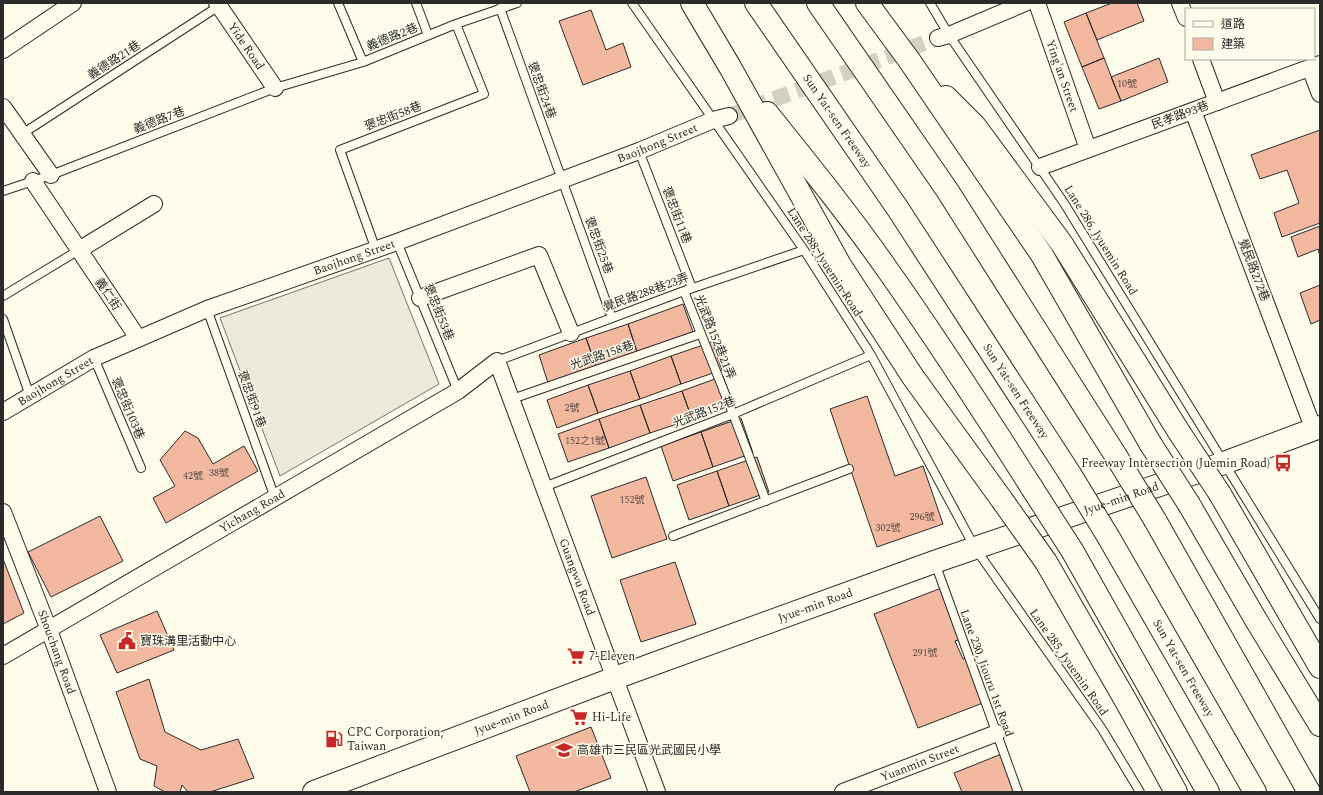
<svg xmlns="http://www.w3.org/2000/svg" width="1323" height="795" font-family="Spectral,'Noto Sans TC',serif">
<rect width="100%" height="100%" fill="#fdfbea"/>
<path fill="#eceadb" stroke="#74746e" d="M389 258 439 384 280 476 220 318Z"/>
<path fill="#f2b8a0" stroke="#2b2b2b" d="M1112 3H1137L1144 21 1097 40 1086 13Z
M591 10 606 50 623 43 631 67 583 85 559 21Z
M1086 13 1104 58 1082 67 1064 22Z
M1104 58 1121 101 1099 109 1082 67Z
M1159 58 1168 82 1121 101 1111 77Z
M1320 130V223L1282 237 1274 213 1299 203 1287 170 1260 179 1251 155Z
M1320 226V256L1318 249 1298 257 1291 237Z
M1320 285V320L1311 324 1300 293Z
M683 304 693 332 637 352 628 324Z
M628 324 637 352 596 366 586 338Z
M586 338 596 366 548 383 539 355Z
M712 342 722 370 681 384 671 356Z
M671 356 681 384 640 399 630 371Z
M630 371 640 399 598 413 588 385Z
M723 376 733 404 692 419 682 391Z
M588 385 598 413 557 428 547 400Z
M682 391 692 419 650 433 640 405Z
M867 396 895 476 923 466 943 524 877 547 830 409Z
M640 405 650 433 609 448 599 419Z
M741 418 753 453 713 467 701 432Z
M599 419 609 448 568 462 558 434Z
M185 431 198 438 213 464 244 446 258 471 166 523 153 498 175 486 160 460Z
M701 432 713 467 673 481 661 446Z
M757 457 769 492 729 506 717 471Z
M717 471 729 506 689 520 677 485Z
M646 477 667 539 612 558 591 496Z
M100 516 123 561 51 597 28 552Z
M3 559 24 613 3 624Z
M675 562 696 624 641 642 620 580Z
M944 587 964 638 955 641 963 659 971 656 988 701 918 728 874 614Z
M157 611 174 650 117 673 100 635Z
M149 679 165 732 201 750 238 739 254 778 210 792H188L182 785 180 792H165L154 786 157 766 140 759 116 692Z
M591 727 611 778 574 792H530L516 756Z
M1004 753 1019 792H962L954 773Z"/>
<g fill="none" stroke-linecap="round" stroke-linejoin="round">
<path stroke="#d3d1c4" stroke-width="16" stroke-dasharray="16 8" stroke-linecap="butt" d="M729 116 938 38"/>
<g stroke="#2b2b2b" stroke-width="10">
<path id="lane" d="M338 3 363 62
M416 3 428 35
M632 3 804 250 871 355 975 548 1102 729 1140 792
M930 3 949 35 1064 203 1320 619
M500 8 612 318
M22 134 219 6
M639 151 692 288
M3 191 51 175 275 88 363 62 456 24 517 3
M397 242 458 391
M376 250 340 150 484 94 456 24
M684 291 733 414 766 501
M3 296 79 250
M207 309 275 498
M3 319 30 396
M94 358 141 468
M497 361 684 291 804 250
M512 399 700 334
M544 487 733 414 871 355
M673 536 849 469
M935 563 1018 792"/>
</g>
<g stroke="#2b2b2b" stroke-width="18">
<g id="street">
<path id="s1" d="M217 3 275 88"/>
<path id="s2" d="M1037 3 1088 149"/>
<path d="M1180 3 1186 18"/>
<path d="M938 38 949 35 1025 3"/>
<path d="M3 50 73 3"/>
<path d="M1201 59 1217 102"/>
<path d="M1310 68 1320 94"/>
<path d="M3 107 51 175"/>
<path d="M1193 111 1314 430"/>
<path d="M1040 167 1320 64"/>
<path d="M33 181 138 338"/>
<path d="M79 250 154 204"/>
<path d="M420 298 539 255 571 333"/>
<path id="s3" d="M3 412 94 358 207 309 397 242 639 151 713 120 729 116"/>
<path id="s4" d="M3 512 49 630 108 792"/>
<path id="s5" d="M3 656 458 391 497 361 657 792"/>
<path id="s6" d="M843 792 997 733"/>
</g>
</g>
<g stroke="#2b2b2b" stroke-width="24">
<g id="secondary">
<path id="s7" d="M314 792 615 678 934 562 1224 463 1320 427"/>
</g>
</g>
<g stroke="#2b2b2b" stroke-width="24">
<g id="highway">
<path d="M692 3 730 67 840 265 913 377 1002 500"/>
<path id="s8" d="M756 3 898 209 1070 474"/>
<path d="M818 3 947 190 1116 456"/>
<path d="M867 3 909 60 1042 255 1150 443"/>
<path d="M946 97 975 126 1062 244 1179 432"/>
<path d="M767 113C808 164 850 216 887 269 938 341 985 414 1032 488"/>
<path d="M1220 494 1320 667"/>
<path d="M1190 506 1256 620 1320 725"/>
<path d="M1155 520 1309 792"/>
<path id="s9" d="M1109 538 1255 792"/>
<path d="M1073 552 1208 792"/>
<path d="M1046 562 1126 701 1176 792"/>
</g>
</g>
<use href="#lane" stroke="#fdfbea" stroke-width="8"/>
<use href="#street" stroke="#fdfbea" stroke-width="16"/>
<use href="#secondary" stroke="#fdfbea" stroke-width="22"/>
<use href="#highway" stroke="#fdfbea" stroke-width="22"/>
<g stroke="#2b2b2b" stroke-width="24" stroke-linecap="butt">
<path id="highway-bridge" d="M1179 432 1220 494
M1150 443 1190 506
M1116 456 1155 520
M1070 474 1109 538
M1032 488 1073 552
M1002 500 1046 562"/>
</g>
<use href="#highway-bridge" stroke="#fdfbea" stroke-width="22"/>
</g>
<defs>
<g id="bus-bare" transform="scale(1.38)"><path d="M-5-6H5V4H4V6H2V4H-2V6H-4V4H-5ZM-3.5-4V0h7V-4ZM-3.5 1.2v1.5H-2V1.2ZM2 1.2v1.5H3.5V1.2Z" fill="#c62828" stroke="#fdfbea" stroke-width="2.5" paint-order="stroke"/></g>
<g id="civic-bare" transform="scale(1.38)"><path d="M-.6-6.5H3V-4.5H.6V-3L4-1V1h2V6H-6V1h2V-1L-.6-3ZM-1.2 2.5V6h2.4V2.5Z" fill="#c62828" stroke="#fdfbea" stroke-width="2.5" paint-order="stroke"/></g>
<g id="supermarket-bare" transform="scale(1.38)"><path d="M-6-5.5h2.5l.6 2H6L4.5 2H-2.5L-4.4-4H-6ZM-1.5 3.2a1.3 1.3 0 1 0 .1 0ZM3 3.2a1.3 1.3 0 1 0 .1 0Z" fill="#c62828" stroke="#fdfbea" stroke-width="2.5" paint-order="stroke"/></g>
<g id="fuel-bare" transform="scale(1.38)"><path d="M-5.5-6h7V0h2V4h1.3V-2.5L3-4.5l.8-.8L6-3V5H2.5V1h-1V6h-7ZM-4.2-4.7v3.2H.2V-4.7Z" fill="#c62828" stroke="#fdfbea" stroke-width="2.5" paint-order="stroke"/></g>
<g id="school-bare" transform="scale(1.38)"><path d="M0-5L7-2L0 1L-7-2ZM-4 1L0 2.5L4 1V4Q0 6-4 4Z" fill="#c62828" stroke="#fdfbea" stroke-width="2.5" paint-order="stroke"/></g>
</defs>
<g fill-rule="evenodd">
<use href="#bus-bare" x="1283" y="463"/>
<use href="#civic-bare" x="127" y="641"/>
<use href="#supermarket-bare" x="576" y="656"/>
<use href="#supermarket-bare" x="579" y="717"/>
<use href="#fuel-bare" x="334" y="739"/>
<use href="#school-bare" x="564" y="750"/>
</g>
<g text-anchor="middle" stroke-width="3" stroke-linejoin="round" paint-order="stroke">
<g font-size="10" fill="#5d4e48">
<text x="1127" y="87">10號</text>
<text x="572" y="411">2號</text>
<text x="585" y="444">152之1號</text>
<text x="219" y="476">38號</text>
<text x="193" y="479">42號</text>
<text x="632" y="503">152號</text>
<text x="922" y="520">296號</text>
<text x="888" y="531">302號</text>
<text x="925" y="656">291號</text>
</g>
<g font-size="12" fill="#2b2b2b" stroke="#fdfbea">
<text transform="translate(392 37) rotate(-22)" y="4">義德路2巷</text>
<text dy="4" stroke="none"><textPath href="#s1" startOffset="52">Yide Road</textPath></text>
<text transform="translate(114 60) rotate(-33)" y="4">義德路21巷</text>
<text dy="4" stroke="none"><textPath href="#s2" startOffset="77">Ying'an Street</textPath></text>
<text transform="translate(542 90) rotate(70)" y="4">褒忠街24巷</text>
<text transform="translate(1180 115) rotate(-20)" y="4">民孝路93巷</text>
<text transform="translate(393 116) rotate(-21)" y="4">褒忠街58巷</text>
<text transform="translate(159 120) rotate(-21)" y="4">義德路7巷</text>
<text dy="4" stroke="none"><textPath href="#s8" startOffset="143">Sun Yat-sen Freeway</textPath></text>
<text dy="4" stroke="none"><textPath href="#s3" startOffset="709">Baojhong Street</textPath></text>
<text transform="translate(677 215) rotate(69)" y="4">褒忠街11巷</text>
<text transform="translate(1101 240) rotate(58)" y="4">Lane 286, Jyuemin Road</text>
<text transform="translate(599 245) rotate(70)" y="4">褒忠街25巷</text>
<text dy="4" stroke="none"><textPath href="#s3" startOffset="385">Baojhong Street</textPath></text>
<text transform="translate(825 262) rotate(57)" y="4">Lane 288, Jyuemin Road</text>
<text transform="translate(1254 270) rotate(69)" y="4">覺民路272巷</text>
<text transform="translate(646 292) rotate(-20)" y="4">覺民路288巷23弄</text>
<text transform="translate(108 294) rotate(56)" y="4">義仁街</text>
<text transform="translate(439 312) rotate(68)" y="4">褒忠街53巷</text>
<text transform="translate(715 337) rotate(68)" y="4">光武路152巷21弄</text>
<text transform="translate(602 355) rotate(-19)" y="4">光武路158巷</text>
<text dy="4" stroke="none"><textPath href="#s3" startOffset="61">Baojhong Street</textPath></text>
<text dy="4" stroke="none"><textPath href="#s8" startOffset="467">Sun Yat-sen Freeway</textPath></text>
<text transform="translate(252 399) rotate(70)" y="4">褒忠街91巷</text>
<text transform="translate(128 408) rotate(67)" y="4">褒忠街103巷</text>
<text transform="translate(704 412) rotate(-21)" y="4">光武路152巷</text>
<text dy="4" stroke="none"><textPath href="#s7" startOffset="859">Jyue-min Road</textPath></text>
<text dy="4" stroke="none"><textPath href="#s5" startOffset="288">Yichang Road</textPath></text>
<text dy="4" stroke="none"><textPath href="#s5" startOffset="806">Guangwu Road</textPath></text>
<text dy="4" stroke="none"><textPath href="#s7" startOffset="535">Jyue-min Road</textPath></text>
<text dy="4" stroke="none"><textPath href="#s4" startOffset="150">Shouchang Road</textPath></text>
<text transform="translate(1069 662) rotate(55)" y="4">Lane 285, Jyuemin Road</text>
<text dy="4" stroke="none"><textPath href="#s9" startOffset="150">Sun Yat-sen Freeway</textPath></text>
<text transform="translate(987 673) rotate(70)" y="4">Lane 230, Jiouru 1st Road</text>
<text dy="4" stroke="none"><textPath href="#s7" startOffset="211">Jyue-min Road</textPath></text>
<text dy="4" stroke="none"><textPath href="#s6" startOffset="82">Yuanmin Street</textPath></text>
</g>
<g font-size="12" fill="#2b2b2b" stroke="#fdfbea" text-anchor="start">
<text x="1270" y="467" text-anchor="end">Freeway Intersection (Juemin Road)</text>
<text x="140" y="645">寶珠溝里活動中心</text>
<text x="589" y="660">7-Eleven</text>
<text x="592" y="721">Hi-Life</text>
<text x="347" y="736">CPC Corporation,<tspan x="347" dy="14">Taiwan</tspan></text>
<text x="577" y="754">高雄市三民區光武國民小學</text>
</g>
</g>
<rect width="1323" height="795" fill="none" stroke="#2b2b2b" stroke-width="8"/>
<rect x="1185" y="8" width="130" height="52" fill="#fdfbea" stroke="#a9a89e"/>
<rect x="1193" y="21" width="20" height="6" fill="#fdfbea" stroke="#a9a89e"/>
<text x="1221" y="28" font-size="12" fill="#2b2b2b">道路</text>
<rect x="1193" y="38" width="20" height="12" fill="#f2b8a0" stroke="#a9a89e"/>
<text x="1221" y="48" font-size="12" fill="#2b2b2b">建築</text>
</svg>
